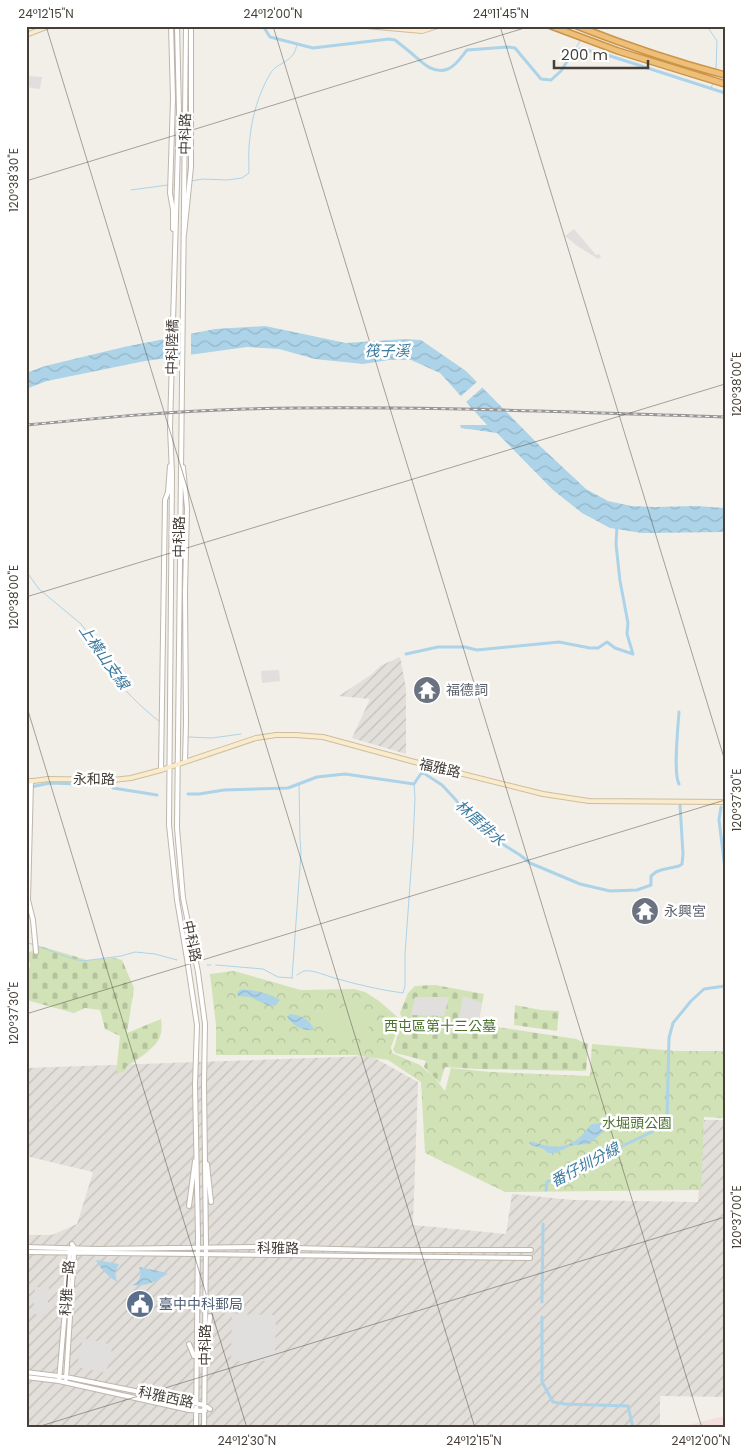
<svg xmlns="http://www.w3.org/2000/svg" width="751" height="1454" font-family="Poppins,'Noto Sans TC',sans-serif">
<defs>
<pattern id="industrial-furrows" width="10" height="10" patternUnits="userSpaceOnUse" patternTransform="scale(1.25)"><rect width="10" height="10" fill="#e2deda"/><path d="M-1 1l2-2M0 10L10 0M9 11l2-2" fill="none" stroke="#c3c0bc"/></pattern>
<pattern id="cemetery-stones" width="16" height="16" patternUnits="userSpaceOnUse" patternTransform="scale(1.25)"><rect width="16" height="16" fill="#d1e2b6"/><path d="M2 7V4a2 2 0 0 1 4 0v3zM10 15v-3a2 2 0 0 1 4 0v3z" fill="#b5c39d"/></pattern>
<pattern id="park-crowns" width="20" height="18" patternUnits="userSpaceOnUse" patternTransform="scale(1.25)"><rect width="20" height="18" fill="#d1e2b6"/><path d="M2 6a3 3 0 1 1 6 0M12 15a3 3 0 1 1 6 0" fill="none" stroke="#b5c39d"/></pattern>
<pattern id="water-waves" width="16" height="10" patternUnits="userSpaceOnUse" patternTransform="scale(1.25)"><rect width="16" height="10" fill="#acd3e8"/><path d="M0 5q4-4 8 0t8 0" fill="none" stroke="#95b6c8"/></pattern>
</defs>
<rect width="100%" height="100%" fill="#f2efe9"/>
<path fill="url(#industrial-furrows)" d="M400 657 406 688V754L352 738 370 699 339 696 372 674 380 666Z
M371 1056 418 1082 413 1225 506 1234 512 1194 573 1200 698 1202 704 1120H725V1397L660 1396V1428H26V1235H52L77 1224 93 1172 26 1156V1068Z"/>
<path fill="#f2dfde" d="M725 1416V1428H688V1425Z"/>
<path fill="url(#cemetery-stones)" d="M40 946 87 960 115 958 122 960 134 988 127 1033 161 1019C162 1026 162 1036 157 1042 152 1050 134 1062 126 1067L125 1071 116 1074 120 1036 105 1029 100 1010 85 1008 74 1013 30 1001 26 993V976L30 966 28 953Z
M435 985 484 994 478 1024 576 1039 588 1044 586 1071 477 1069 445 1067 440 1083 424 1067 426 1061 396 1053 393 1050 403 1020 400 1013 408 993 415 986Z
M515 1005 541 1010 559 1011 557 1031 514 1025Z"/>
<path fill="url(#park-crowns)" d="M234 971 301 990 354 989 365 992 379 1001 401 1020 391 1047 392 1053 420 1065 434 1077 445 1091 451 1068 490 1072 590 1076 592 1044 676 1051H719L725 1052V1118L704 1117 701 1190 505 1192 425 1153 421 1082 388 1060 355 1055H216V1025L210 974Z"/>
<path fill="#d1e2b6" d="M347 1004H351L371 1030C352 1047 334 1040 321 1020Z"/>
<path fill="#e1dfdd" d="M26 70H28L29 76 42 77 40 89 31 88 26 85Z
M574 229 596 255 599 254 601 257 598 259 576 245 565 236Z
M279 670 280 681 262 683 261 671Z
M463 996 482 1003 479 1021 459 1018Z
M415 997H449L444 1016 411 1015Z
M35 1287 49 1288 47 1315 33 1314Z
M232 1314 276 1315 275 1361H231Z
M83 1338 113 1345 106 1373 77 1367Z"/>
<path fill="url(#water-waves)" d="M265 326 346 343 405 339 421 340 466 371 540 446 586 489 608 501 631 506 655 507 696 506 725 508V532L642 533 610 528 582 513 553 490 497 433 461 428 460 425H487L440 373 411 360H389L363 364 315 359 279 349 247 347 145 361 47 381 26 389V373L45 366 124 347 215 329Z
M240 990C253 989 269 993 280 1000L275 1006 267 1005 250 997 238 996 237 993Z
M291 1014C302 1016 309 1019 314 1029V1030C304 1032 291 1025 287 1016Z
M601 1123 603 1125 604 1131 595 1139 588 1144 573 1145 555 1153H548C540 1144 536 1149 529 1143L531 1141C548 1147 563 1151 579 1138 584 1134 587 1128 592 1124Z
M96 1260 119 1264 115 1272 117 1282C108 1276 101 1270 96 1260Z
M139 1267 168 1273C158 1281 146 1287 132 1285 140 1282 142 1275 139 1267Z"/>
<path fill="#f2efe9" d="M191 331V357L180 359V333Z
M177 334V359L166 361V336Z
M479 380 484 386 464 404 459 398Z"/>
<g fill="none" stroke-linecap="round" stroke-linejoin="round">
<path stroke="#acd3e8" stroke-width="1" d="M707 26 717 41 716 70
M573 52 581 40
M711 88 713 83
M191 181 203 179 227 180 242 178 249 173C249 161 248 149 250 137 252 116 259 93 270 74 277 61 295 64 297 43
M131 190 175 184
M26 571 39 589 81 624C92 637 99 653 108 668 120 687 142 708 160 722
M188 737 212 738 241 734
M26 942 73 959 83 961 121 956 135 952 155 954 177 960
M207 965H211
M216 965 263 969 278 977 292 978
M297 975C299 974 301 972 304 971 312 969 329 977 338 979 359 985 381 990 403 993L405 986V954L413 843 415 798 414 784
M292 978 301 853 300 839 299 784"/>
<path stroke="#acd3e8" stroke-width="3" d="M263 26 270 37 313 48 389 39 395 40C400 44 405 48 410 52 421 61 432 75 448 69 456 66 462 56 467 50L508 47 515 48 541 79 551 80 561 71 573 52 579 49 601 53 725 93
M406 654 438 647H465L477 650 559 642 590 648H598L607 642 615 648 633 654 627 634 628 623 620 581 616 544 617 525
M679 712C678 728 673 773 679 784
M26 788 50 783 79 784
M113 788 157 795
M188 794H199L224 790 288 788 317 777 345 774 414 784 422 772 442 785 456 800 464 812 474 817 496 840 520 855 530 863 580 884 610 891 637 890 651 885V876L656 872 661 870 679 866 682 864 683 854 680 805
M721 807 719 820 725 869
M546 1190 547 1182 660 1128 667 1119 669 1038 673 1023 691 1001 704 989 725 986
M542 1302 543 1224
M542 1317V1382L553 1402 565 1404 628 1406 633 1428"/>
<g stroke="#bdb6ac" stroke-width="6">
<path id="tertiary" d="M171 26 173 99 170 193 173 210V229
M177 26 179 111 170 428 172 473 169 825 177 900 187 959 197 1025 195 1085 198 1236 196 1428
M186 26 177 828 183 898 198 972 205 1024 204 1084 206 1244 204 1428
M184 235 191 167V26
M183 467 187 508 185 592 186 722 185 761
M161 770 165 500 168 492 170 466
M31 781 28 900 33 920 36 952
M207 1164 211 1202
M189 1206 195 1161
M26 1247 96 1249 255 1247 376 1250H531
M26 1252 530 1258
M189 1344 194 1356
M207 1354 210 1316
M26 1372 66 1377 204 1405 210 1409
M26 1377 59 1381 189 1410 205 1411
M66 1379 74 1254V1248L72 1244
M59 1381 70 1251"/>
</g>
<g stroke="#cdbe9d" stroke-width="6">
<path id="secondary" d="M366 26 422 31 438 26
M26 35 49 26
M26 782 48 779 113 780 131 778 161 770 256 738 276 735H295L323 737 411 761 543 794 589 801 725 802"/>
</g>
<g stroke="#cc9449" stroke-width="8">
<path id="motorway" d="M551 26 618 51 725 84
M577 26C625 45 675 62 725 75"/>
</g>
<use href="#tertiary" stroke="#fff" stroke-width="4"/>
<use href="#secondary" stroke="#f9ebcc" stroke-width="4"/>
<use href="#motorway" stroke="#eebf78" stroke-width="5"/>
<g stroke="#979797" stroke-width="3">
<path id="rail" d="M26 425C99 418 172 411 245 409 405 405 565 412 725 417"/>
</g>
<use href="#rail" stroke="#fff" stroke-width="1" stroke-dasharray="4" stroke-linecap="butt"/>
</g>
<path fill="none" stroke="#453f38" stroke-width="1" stroke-opacity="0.45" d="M46 26 475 1428M273 26 702 1428M500 26 725 761M26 181 531 26M26 597 725 384M26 704 247 1428M26 1014 725 800M34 1428 725 1217"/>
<defs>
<g id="temple-disc" transform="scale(1.4375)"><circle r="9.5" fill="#6b7280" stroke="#fff"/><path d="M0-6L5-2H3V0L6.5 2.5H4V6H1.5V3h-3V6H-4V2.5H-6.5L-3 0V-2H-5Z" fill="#fff"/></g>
<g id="civic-disc" transform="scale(1.4375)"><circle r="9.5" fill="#5c6f8a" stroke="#fff"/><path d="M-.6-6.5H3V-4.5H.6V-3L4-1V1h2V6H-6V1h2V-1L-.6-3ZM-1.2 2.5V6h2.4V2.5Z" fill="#fff"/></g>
</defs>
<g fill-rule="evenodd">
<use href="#temple-disc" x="427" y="690"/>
<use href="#temple-disc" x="645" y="911"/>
<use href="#civic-disc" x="140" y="1304"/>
</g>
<g text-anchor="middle" stroke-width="5" stroke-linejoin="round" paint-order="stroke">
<g font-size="14" fill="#453f38" stroke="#fff">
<text transform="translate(185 134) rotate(-89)" y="5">中科路</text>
<text transform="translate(172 347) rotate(-89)" y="5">中科陸橋</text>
<text transform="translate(179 537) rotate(-90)" y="5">中科路</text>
<text transform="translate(440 768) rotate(13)" y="5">福雅路</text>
<text x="94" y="784">永和路</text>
<text transform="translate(192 941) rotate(78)" y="5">中科路</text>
<text transform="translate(278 1248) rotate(1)" y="5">科雅路</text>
<text transform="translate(67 1288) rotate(-86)" y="5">科雅一路</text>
<text transform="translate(205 1345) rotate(-90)" y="5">中科路</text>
<text transform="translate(166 1397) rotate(12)" y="5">科雅西路</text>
</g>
<g font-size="14" fill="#5b616d" stroke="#fff" text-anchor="start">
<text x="446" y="695">福德詞</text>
<text x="664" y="916">永興宮</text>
</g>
<g font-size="14" fill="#4d7131" stroke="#fff">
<text x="440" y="1031">西屯區第十三公墓</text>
<text x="637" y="1128">水堀頭公園</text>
</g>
<g font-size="14" fill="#4e5e75" stroke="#fff" text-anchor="start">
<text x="159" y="1309">臺中中科郵局</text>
</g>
<g font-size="15" font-style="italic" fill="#3b7a9f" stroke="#fff">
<text x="387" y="356">筏子溪</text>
<text transform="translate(104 657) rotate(55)" y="5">上橫山支線</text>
<text transform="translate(480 823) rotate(42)" y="5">林厝排水</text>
<text transform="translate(585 1165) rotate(-28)" y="5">番仔圳分線</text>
</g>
</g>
<rect width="751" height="1454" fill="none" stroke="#ffffff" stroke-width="55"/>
<path d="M554 60v8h94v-8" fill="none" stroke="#453f38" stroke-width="2.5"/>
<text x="561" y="60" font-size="15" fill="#453f38" stroke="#ffffff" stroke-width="4" paint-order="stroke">200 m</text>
<rect x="28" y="28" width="696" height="1398" fill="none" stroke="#453f38" stroke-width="2"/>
<g font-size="12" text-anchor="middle" fill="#453f38">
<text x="46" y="18">24°12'15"N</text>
<text x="273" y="18">24°12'00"N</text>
<text x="501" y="18">24°11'45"N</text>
<text transform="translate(14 180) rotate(-90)" y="4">120°38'30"E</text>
<text transform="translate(737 384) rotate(-90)" y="4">120°38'00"E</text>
<text transform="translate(14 597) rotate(-90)" y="4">120°38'00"E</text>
<text transform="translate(737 800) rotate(-90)" y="4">120°37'30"E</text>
<text transform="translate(14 1013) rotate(-90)" y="4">120°37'30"E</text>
<text transform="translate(737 1217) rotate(-90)" y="4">120°37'00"E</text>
<text x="247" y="1445">24°12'30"N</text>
<text x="474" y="1445">24°12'15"N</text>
<text x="701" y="1445">24°12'00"N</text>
</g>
</svg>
